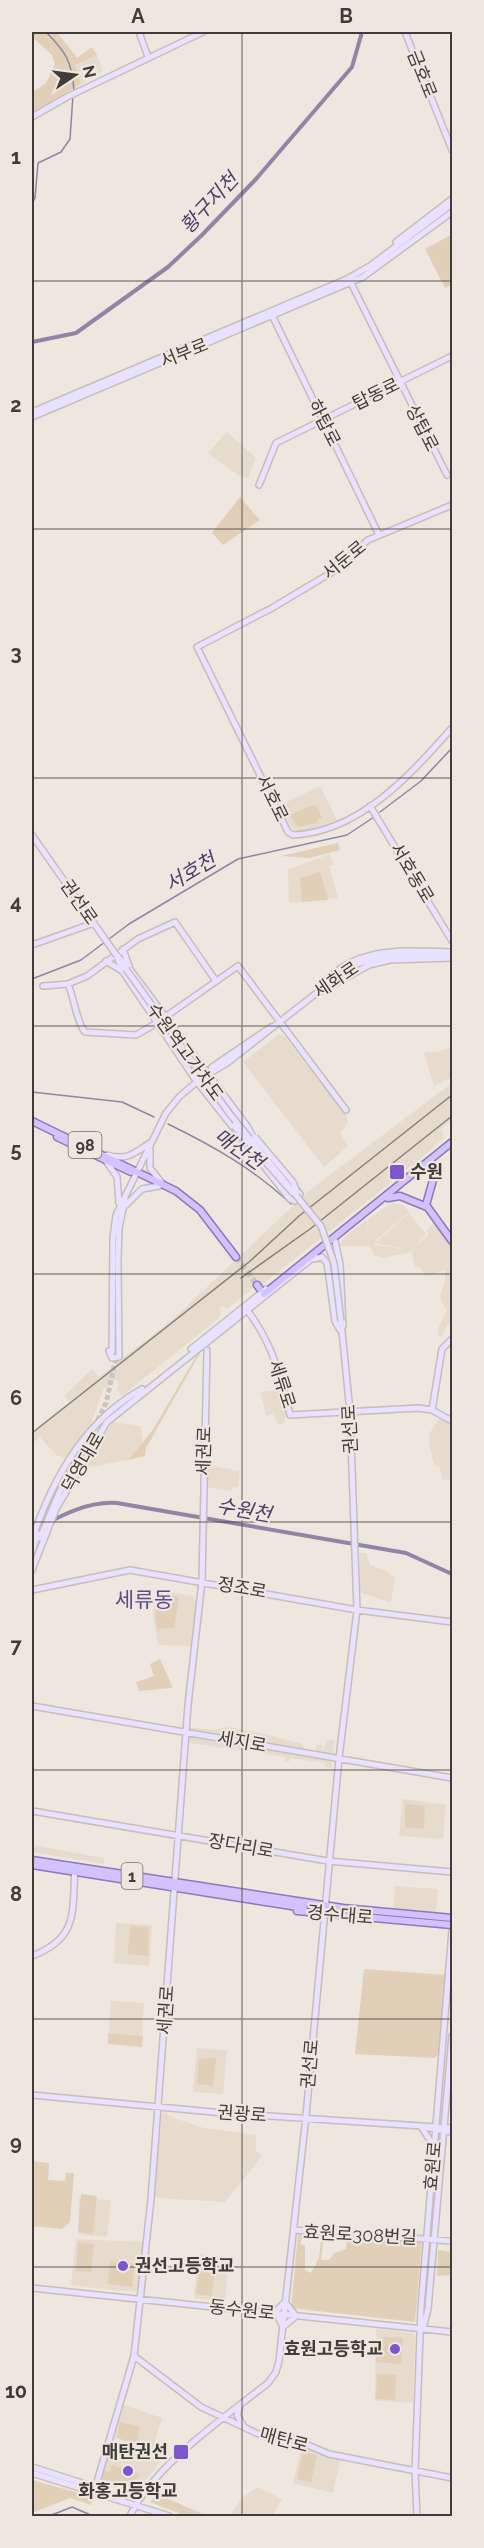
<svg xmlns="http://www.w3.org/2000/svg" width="484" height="2548" font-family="Raleway,'Noto Sans KR',sans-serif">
<rect width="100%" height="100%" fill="#ede7df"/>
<path fill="#e6dbcd" d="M97 55 103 71 81 84 75 65Z
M227 432 256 458 248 478 238 475 208 453Z
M320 786 338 822 303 832 292 829 281 805Z
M329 854 334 864 329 866 338 898 289 903 288 870Z
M279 1034 284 1036 346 1115 348 1123 340 1133 348 1146 324 1167 243 1062Z
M452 1047V1077L434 1086 424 1052H437Z
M452 1083V1120L441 1129 444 1138 419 1160 262 1285 259 1283 227 1309 223 1306 219 1309 221 1313 219 1318 122 1396 118 1391 119 1383 116 1379 104 1388 90 1426 66 1458 58 1456 44 1442 41 1436 32 1444V1432L69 1402 65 1395 92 1369 99 1377 173 1319 311 1189Z
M392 1203 402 1204 409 1212 375 1241 374 1245 410 1250 375 1243 409 1213 426 1234 412 1249 429 1234 426 1231 434 1224 452 1246V1321L447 1325 442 1337 438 1335 439 1326 447 1310 441 1301 440 1295 445 1282V1270L425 1276 420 1267H415L412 1252 383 1258 374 1255 370 1246H339L345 1236 367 1220V1236L368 1219Z
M281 1389 287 1413 283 1425 278 1424 273 1414 266 1416 261 1392Z
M439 1419 452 1424V1479L442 1480 440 1467 434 1465 429 1442V1434Z
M113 1422 140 1426 143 1441 128 1460 83 1468Z
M206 1465 240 1471 238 1487H233L232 1491 204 1487Z
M360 1553H366L370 1565 386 1571 395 1578 391 1603 360 1592Z
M159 1590 193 1596 196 1600 191 1646 158 1645 153 1613Z
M187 1727 213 1730 228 1727 261 1733 302 1744 306 1751 316 1752V1745H322V1751L327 1741 334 1739 332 1768 325 1767V1763L290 1758 289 1762 285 1761V1757L261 1753 188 1743 190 1731Z
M403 1799 446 1805 443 1839 399 1836Z
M32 1845 104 1858V1864L32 1852Z
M395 1886 438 1889 436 1914 393 1911Z
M116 1923 152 1925 149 1966 114 1963Z
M111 2001 144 2003 142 2036 109 2033Z
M197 2048 227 2051 223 2094 193 2092Z
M165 2112 171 2117 204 2128 256 2135V2150L262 2156 225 2202 158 2198 153 2194 162 2113Z
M79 2198 111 2200 107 2237 78 2234Z
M76 2239 143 2242 138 2292 104 2289 105 2280 103 2289 71 2285Z
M198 2254 229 2257 225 2301 194 2298Z
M376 2329 412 2333 415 2336 413 2403 375 2401Z
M124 2405 162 2418 152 2450 114 2438Z
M113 2442 161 2461 134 2495 99 2482Z
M302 2445 340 2460 333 2493 293 2483Z
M258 2487 282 2499 272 2516H229L243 2497Z"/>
<path fill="#e1cfb8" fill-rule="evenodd" d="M32 32H57L77 58 92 47 97 55 75 65 81 84 32 113V93L46 83 55 64 52 55 32 37Z
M451 235 452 285 445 288 425 249Z
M240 497 260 520 223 545 212 533Z
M312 805 316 806 322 817 317 820V823L298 827 290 815Z
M338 843 340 850 310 858 281 856Z
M320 872 328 900 302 902 300 878Z
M198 1353H200L146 1448 145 1456 128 1460 152 1431Z
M162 1595 179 1597 174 1628 158 1629C153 1618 156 1605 162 1595Z
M160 1659 173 1688 139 1691 136 1682 154 1676 150 1664Z
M408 1804 425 1806 424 1829 405 1827V1807Z
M131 1926 149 1927 148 1956 127 1954Z
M364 1969 447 1975 441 2050 435 2058 355 2054Z
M108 2033 143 2036 142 2047 108 2044Z
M213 2058H216L213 2086 197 2084 199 2059Z
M32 2161 49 2163 48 2180 65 2181 66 2173H74L70 2222 62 2229 32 2226Z
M81 2194 97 2196 93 2234 78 2232Z
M302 2232 418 2239 422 2241 415 2322 291 2308 298 2234ZM305 2233 317 2235 321 2239 319 2258 311 2273 305 2270V2246L300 2244ZM324 2234 347 2236 346 2249 334 2253 329 2260H321Z
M78 2242 94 2244 91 2272 76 2271Z
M438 2250 452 2252V2275L437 2276Z
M201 2256 216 2258 212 2296 196 2294Z
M110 2261 135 2264 132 2287 108 2284Z
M383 2337 403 2338 401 2364 376 2362V2349H382Z
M377 2374 396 2375 395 2400 376 2399Z
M120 2422 140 2427 137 2443 117 2438Z
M303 2451 317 2456 311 2482 297 2479Z
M112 2465 140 2474 129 2490 101 2481 104 2471 109 2472Z
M32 2480 93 2497 91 2505 70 2498 32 2513Z
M157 2494 207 2516H186L150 2502Z"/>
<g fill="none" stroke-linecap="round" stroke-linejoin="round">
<path stroke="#8d86a7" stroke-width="1.5" d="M46 32C65 51 72 61 74 90
M32 204 35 198 38 163 61 152 70 139 73 95
M380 812 421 781 452 748
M32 979 81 960 129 924 238 859 347 835 374 817
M32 1092 122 1102 154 1117
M168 1124C213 1146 254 1169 291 1204
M49 2516 72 2507 93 2516"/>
<path stroke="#8d86a7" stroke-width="4" d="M32 342 76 333 168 267 202 235 256 179 352 67 362 32
M32 1531C58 1517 86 1501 117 1503L406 1553 452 1574"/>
<path stroke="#cac5be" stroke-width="5" stroke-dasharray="5 2.5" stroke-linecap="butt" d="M81 1454 106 1403 117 1354"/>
<path stroke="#cac5be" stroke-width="6" stroke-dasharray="6 3" stroke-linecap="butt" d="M236 1257 257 1285
M304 1906 341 1910
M400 1917 452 1921"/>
<g stroke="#c5bfb8" stroke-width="8">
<path id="secondary" d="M139 32 148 57
M405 32 452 150
M32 117 67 97 203 32
M396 242 452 199
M351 283 447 475
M271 313 379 535
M32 412 347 279 370 266 452 204
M32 417 363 277 452 212
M259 485 276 443 452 356
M452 505 368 540 334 571 272 608 197 647 288 832 293 835C360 832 410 775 452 728
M370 806 452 941
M32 835 100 932
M32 945 94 923
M123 949 129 966
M117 956 129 968 247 1126 254 1139 300 1194 295 1201 290 1199 197 1082 123 972Z
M106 961 122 971
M324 983C357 945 407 951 452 952
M68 984C74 998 77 1023 85 1032L136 1035 157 1023
M43 986 68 984 87 976 138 939 175 922 216 981
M322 991 369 965 390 960 452 958
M165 1017 238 966 346 1110
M210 1072 212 1067 271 1027
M205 1076 227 1063 350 967C381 953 413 955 447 955
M150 1150V1168L161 1182
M107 1155C127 1161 134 1153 150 1143
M106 1161 117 1177 119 1203
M125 1206 142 1189 159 1186
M335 1241 340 1264 343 1326
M314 1259 322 1257 327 1263 335 1321 340 1330
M118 1260 119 1228 125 1199
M247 1310C272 1342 281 1377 290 1415L419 1408 432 1410 452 1421
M191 1349 266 1289
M109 1351 112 1358 119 1357 118 1259
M112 1352 113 1238 116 1215 166 1113 180 1096 198 1081
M432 1410 442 1349 452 1339
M40 1538 59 1493 81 1454
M32 1540C52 1479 84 1421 142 1389
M32 1552 38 1534
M32 1570 56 1509 107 1422 315 1256
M32 1590 130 1570 357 1610 452 1622
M32 1706 452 1778
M32 1811 328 1861 452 1872
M32 1956C79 1938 72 1912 75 1868
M32 2095 223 2113 452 2128
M424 2127 452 2132
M422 2128 433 2145
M294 2230 452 2241
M32 2288 452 2332
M274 2313 285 2302 296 2316 283 2327 276 2313
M424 2325 428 2309 452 2036
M134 2356 201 2407 256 2433 267 2437 291 2438 329 2454 452 2478
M240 2406 237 2415 243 2425
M32 2467 85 2484 89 2489
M32 2473 169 2516
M94 2492 134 2356 151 2199 188 1705 202 1581 207 1350
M130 2516C154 2465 224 2418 268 2383L276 2372 279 2361 306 2116 339 1758 357 1610 350 1412 341 1321
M417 2516 415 2472 421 2307 452 1931"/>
</g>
<g stroke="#8b79b9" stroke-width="9">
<path id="primary" d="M32 1121 176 1191 200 1210 236 1257
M57 1137 131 1172
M430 1161 435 1173 426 1205 452 1241
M388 1198 400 1196 427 1207
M257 1285 260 1289
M264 1294 452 1142
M32 1860 343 1908 452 1918
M32 1865 304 1908
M297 1911 452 1925"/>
</g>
<use href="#secondary" stroke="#e8e1ff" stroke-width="5"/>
<use href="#primary" stroke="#d2c2fe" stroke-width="6"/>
<path stroke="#84807b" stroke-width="1.5" d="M241 1278 310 1229 452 1116
M32 1433 249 1262 299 1216 452 1095"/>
<g stroke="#c5bfb8" stroke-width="8" stroke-linecap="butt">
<path id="secondary-bridge" d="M100 932 117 956
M126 969 229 1113 321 1226 334 1263 341 1321
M234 1126 292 1192
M255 1137 293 1182 297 1192"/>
</g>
<use href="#secondary-bridge" stroke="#e8e1ff" stroke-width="5"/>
</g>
<path fill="none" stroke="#3f3c39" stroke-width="1.5" stroke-opacity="0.55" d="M242 32V2516M32 281H452M32 529H452M32 778H452M32 1026H452M32 1274H452M32 1522H452M32 1770H452M32 2019H452M32 2267H452"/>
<g fill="#7c55cf" stroke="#ede7df" stroke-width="2">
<rect x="389" y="1164" width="16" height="16" rx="3"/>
<circle cx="123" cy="2266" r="6"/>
<circle cx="395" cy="2349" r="6"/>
<rect x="173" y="2444" width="16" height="16" rx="3"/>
<circle cx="128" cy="2471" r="6"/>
</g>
<g text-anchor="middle" stroke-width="4.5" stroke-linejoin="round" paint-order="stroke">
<g fill="#ede7df" stroke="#736f6b" stroke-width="1.5">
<rect x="68.5" y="1132" width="33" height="26" rx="4.5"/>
<rect x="121.5" y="1863" width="21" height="26" rx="4.5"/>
</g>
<g font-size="16" font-weight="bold" fill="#3f3c39">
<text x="85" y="1151">98</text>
<text x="132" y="1882">1</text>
</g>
<g font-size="18" fill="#3f3c39" stroke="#ede7df">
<text transform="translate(422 74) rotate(68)" y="6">금호로</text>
<text transform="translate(184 353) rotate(-22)" y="6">서부로</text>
<text transform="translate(376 394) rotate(-26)" y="6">탑동로</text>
<text transform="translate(324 423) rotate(63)" y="6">하탑로</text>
<text transform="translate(422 428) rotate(63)" y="6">상탑로</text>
<text transform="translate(344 560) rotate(-39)" y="6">서둔로</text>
<text transform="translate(272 798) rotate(64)" y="6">서호로</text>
<text transform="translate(412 873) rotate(59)" y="6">서호동로</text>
<text transform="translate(79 902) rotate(55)" y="6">권선로</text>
<text transform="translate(336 980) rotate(-34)" y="6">세화로</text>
<text transform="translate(185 1052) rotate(54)" y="6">수원역고가차도</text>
<text transform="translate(282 1384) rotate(72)" y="6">세류로</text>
<text transform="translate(350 1429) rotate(-93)" y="6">권선로</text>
<text transform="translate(204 1451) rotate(-88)" y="6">세권로</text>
<text transform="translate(83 1462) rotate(-60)" y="6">덕영대로</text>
<text transform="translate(242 1588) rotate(10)" y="6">정조로</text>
<text transform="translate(242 1742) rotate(10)" y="6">세지로</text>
<text transform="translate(241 1846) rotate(10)" y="6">장다리로</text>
<text transform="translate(340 1915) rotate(5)" y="6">경수대로</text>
<text transform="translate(166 2010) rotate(-86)" y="6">세권로</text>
<text transform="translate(310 2064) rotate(-85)" y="6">권선로</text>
<text transform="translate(242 2114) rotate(4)" y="6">권광로</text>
<text transform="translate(433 2166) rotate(-85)" y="6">효원로</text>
<text transform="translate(360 2235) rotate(3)" y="6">효원로308번길</text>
<text transform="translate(242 2310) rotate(6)" y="6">동수원로</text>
<text transform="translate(284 2440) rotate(15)" y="6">매탄로</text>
</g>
<g font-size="18" font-weight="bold" fill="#3f3c39" stroke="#ede7df" text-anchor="start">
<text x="410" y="1178">수원</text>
<text x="135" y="2272">권선고등학교</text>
<text x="383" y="2355" text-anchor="end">효원고등학교</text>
<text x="168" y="2458" text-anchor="end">매탄권선</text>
<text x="128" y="2497" text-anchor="middle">화홍고등학교</text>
</g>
<g font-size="20" font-style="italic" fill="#4a3d6c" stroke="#ede7df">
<text transform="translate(209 203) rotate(-47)" y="7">황구지천</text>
<text transform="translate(190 872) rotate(-31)" y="7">서호천</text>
<text transform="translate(239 1149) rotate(35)" y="7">매산천</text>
<text transform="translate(244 1510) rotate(10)" y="7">수원천</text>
</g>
<g font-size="21" fill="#5c4b89" stroke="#ede7df">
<text x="144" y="1607">세류동</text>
</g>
</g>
<rect width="484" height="2548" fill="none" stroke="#ede7df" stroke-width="66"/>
<g transform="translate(75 75) rotate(77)" stroke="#ede7df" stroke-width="4.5" paint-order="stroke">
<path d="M0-4.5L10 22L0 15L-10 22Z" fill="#3f3c39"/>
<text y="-9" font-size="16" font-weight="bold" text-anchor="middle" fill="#3f3c39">N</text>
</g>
<rect x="33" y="33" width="418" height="2482" fill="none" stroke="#3f3c39" stroke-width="2"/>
<g font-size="20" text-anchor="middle" font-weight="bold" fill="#3f3c39">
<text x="138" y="23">A</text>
<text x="346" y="23">B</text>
<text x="16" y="164">1</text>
<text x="16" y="412">2</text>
<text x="16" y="660">3</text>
<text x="16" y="909">4</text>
<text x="16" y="1157">5</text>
<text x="16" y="1405">6</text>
<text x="16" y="1653">7</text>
<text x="16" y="1901">8</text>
<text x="16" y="2150">9</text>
<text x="16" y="2398">10</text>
</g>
</svg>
